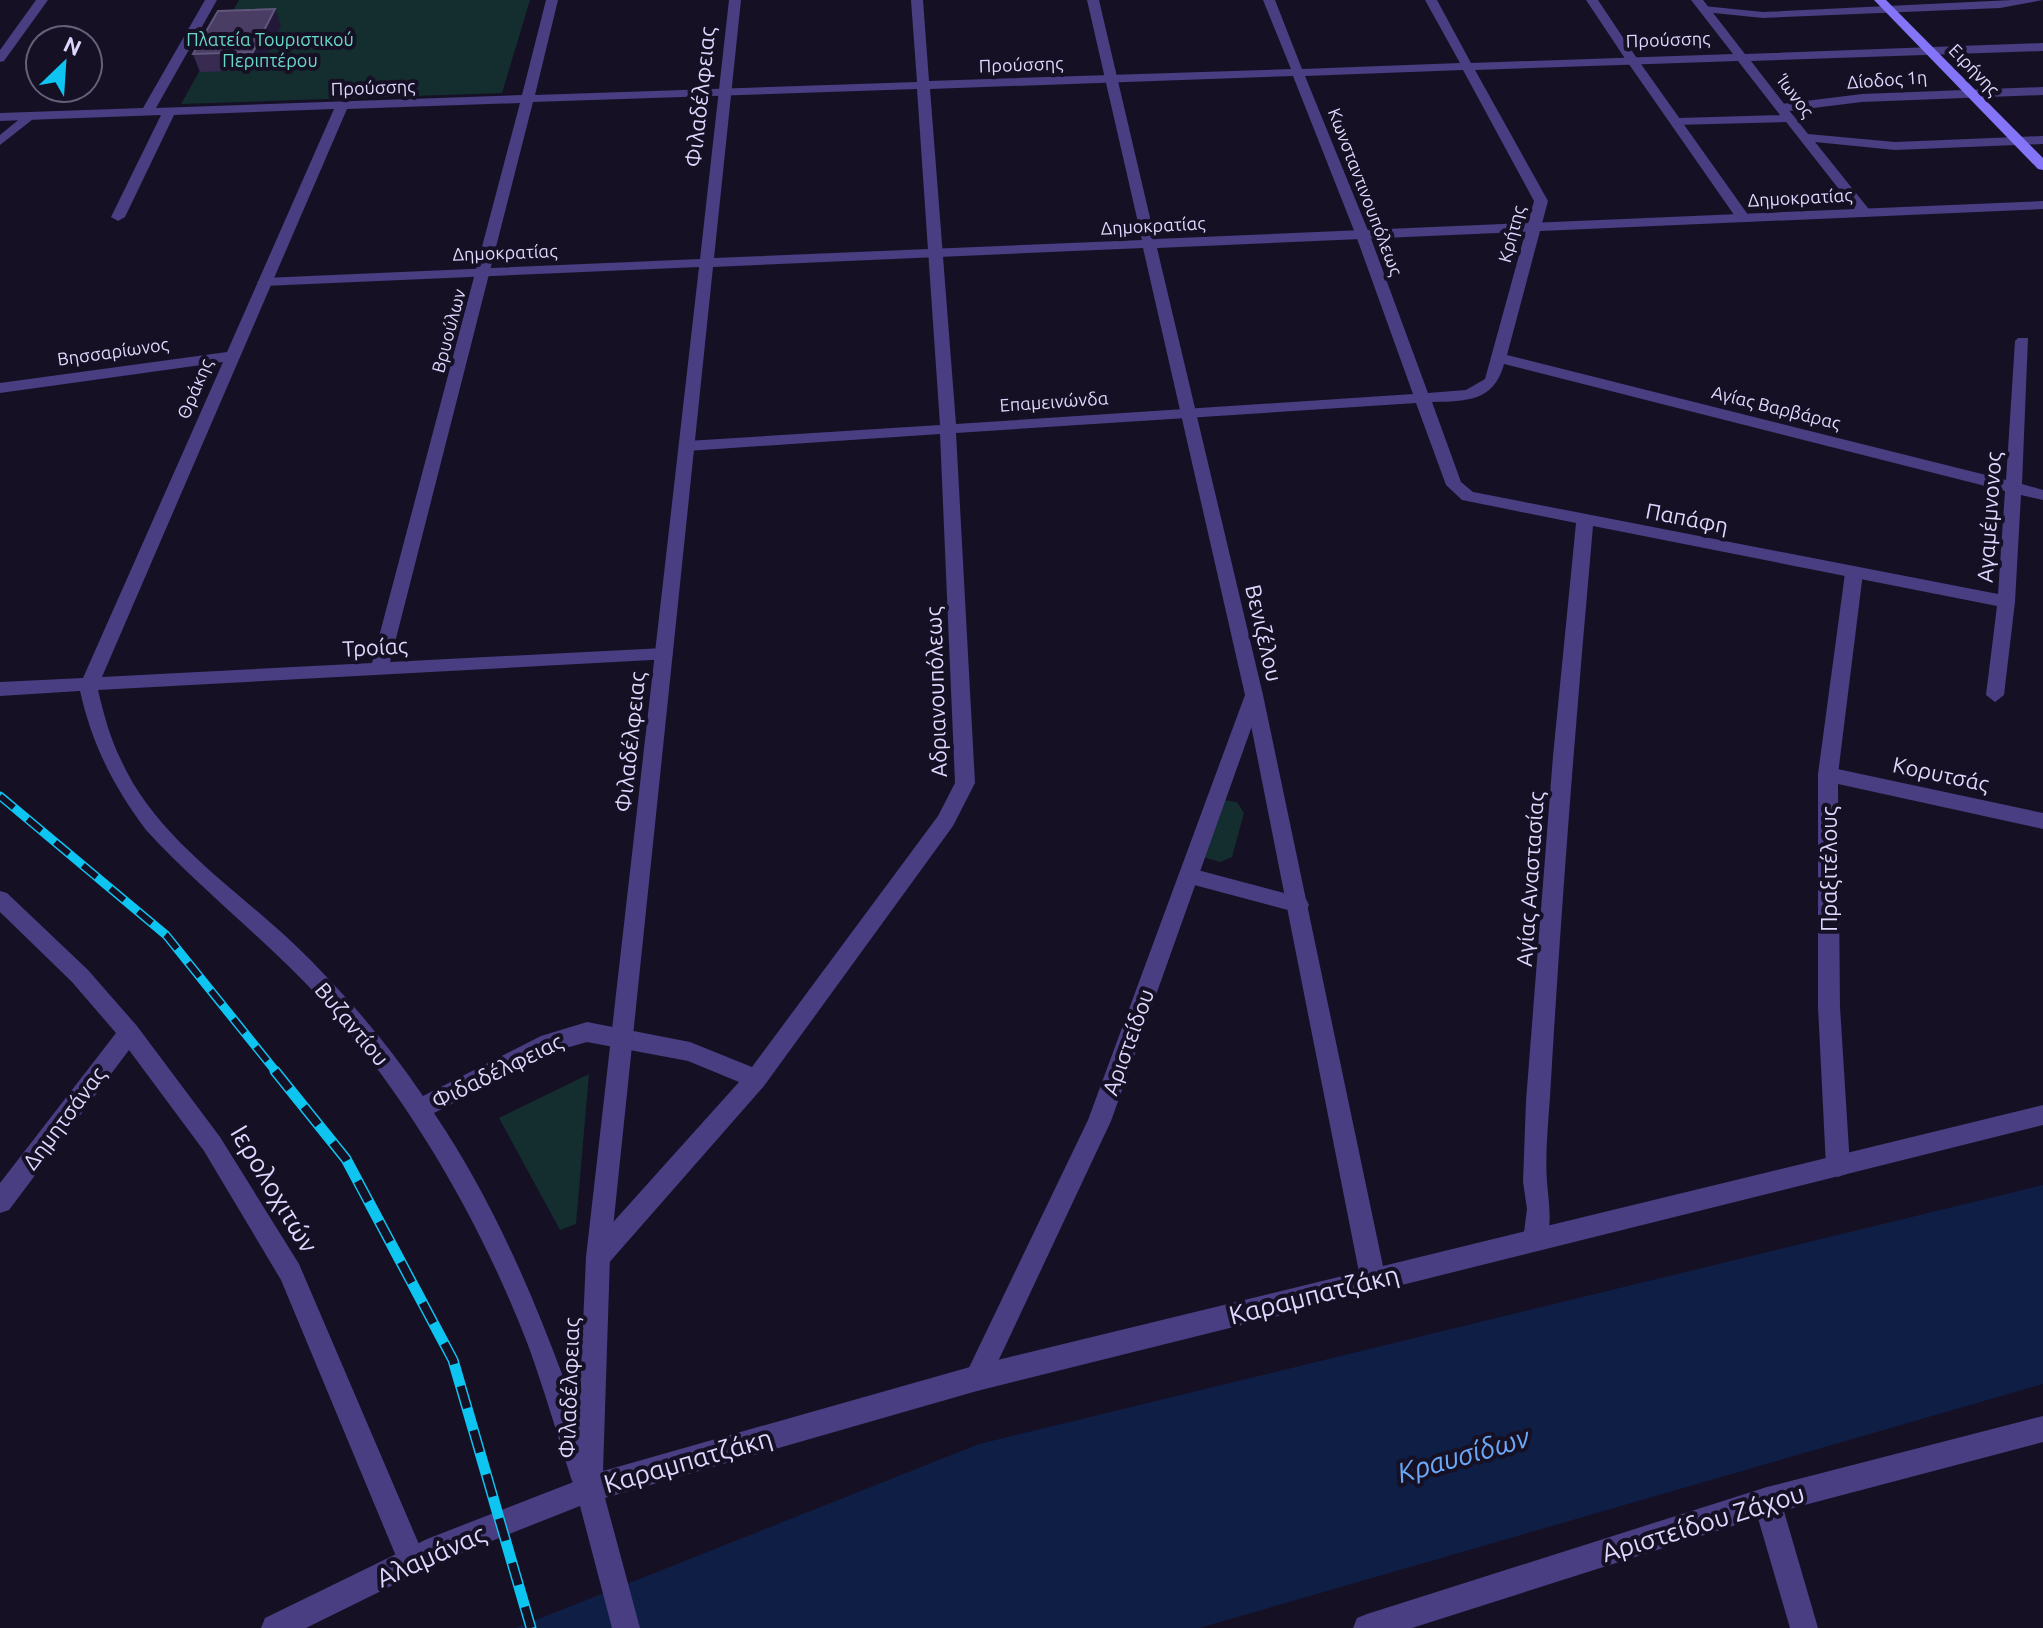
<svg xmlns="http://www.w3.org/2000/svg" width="2043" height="1628" font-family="Ubuntu,sans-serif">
<rect width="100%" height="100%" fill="#161025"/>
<path fill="#142d2f" d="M239 0H530L502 93 181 104Z
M1223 800 1237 802 1244 813 1232 857 1220 862 1203 857Z
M589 1074 576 1224 560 1230 499 1118Z"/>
<path fill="#0f1e45" d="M2043 1185V1384L1199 1628H516L979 1444Z"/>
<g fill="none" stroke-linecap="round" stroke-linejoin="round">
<path fill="#483e81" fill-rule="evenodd" d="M1586 0H1598L1638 60 1636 63H1628Z
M27 113 37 116 0 145V135Z
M1854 567 1863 573 1838 774 1835 779H1821L1818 774 1845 573Z"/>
<path fill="#483e81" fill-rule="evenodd" d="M2012 0H2043L2000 8 1763 18 1704 12 1698 9 1704 6 1763 12Z
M1628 57H1636L1751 219 1749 222H1739L1626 60Z
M2043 87V95L1862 102 1781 112 1775 108 1781 104 1862 94Z
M1785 115H1793L1808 134 1895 142 2043 136V144L1895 150 1815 142 1872 213 1865 217 1860 216 1783 118Z
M1254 688 1263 695 1111 1121 986 1387 977 1391 968 1387 964 1378 1088 1120 1245 695Z"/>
<path fill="#483e81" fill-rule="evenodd" d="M36 0H48L4 61 0 62V50Z
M205 0H217L156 108 522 95 546 0H558L535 95 917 82 911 0H923L929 81 1291 69 1263 0H1275L1302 69 1460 63 1425 0H1437L1471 63 1733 54 1691 0H1703L1745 54 2043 43V51L1751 61 1795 118 1789 122 1675 125 1673 122 1679 118 1780 115 1738 61 1475 70 1548 201 1507 355 2006 480 2015 341 2018 338H2028L2022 484 2043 490V500L2021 495 2015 602 2004 695 1995 702 1986 695 1997 606 1593 526C1576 716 1561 907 1550 1097 1548 1125 1545 1155 1547 1182 1549 1205 1553 1226 1544 1248L1535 1251 1526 1248 1523 1240 1527 1209 1523 1182 1526 1101 1553 756 1576 523 1462 500 1446 485 1416 403 956 433 975 783 953 826 764 1086 607 1265 598 1269 589 1265 586 1257 589 1249 739 1082 688 1061 587 1042 555 1051 434 1113C510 1226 555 1350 599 1478L595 1488 585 1492 575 1488 571 1478C557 1434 544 1389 528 1345 480 1221 412 1103 324 1003 268 941 202 891 146 830 113 786 92 744 80 691L0 696V682L83 678 223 362 0 393V383L227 352 334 109 174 115 125 217 118 221 111 217 161 115 0 121V113L143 108ZM1463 70 1534 201 1485 379 1466 390 1428 393 1369 233 1305 76ZM1293 76 1355 233 1413 394 956 424 930 89ZM917 89 940 425 687 441 679 446 687 451 940 434 955 783 938 816 752 1067 690 1042 587 1022 541 1036 423 1096C385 1040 341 989 292 942 233 887 155 836 121 760 110 738 104 715 98 690L670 659 673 654 670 649 664 648 390 662 533 102ZM520 103 372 663 102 677 347 109ZM1504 364 2005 491 1998 594 1473 492 1461 482 1432 402C1466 401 1494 402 1504 364Z
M1828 767 2043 813V829L1838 784 1840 1007 1850 1166 1846 1174 1838 1177 1830 1174 1826 1166 1818 1007V774L1821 769Z
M1190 868 1299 897 1306 899 1309 905 1306 911 1299 913 1183 882 1180 876 1183 870Z
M0 891 7 893 88 970 137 1026 220 1137 299 1264 427 1563 423 1573 413 1577 403 1573 281 1280 204 1151 129 1050 9 1210 0 1213V1183L116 1033 72 982 0 912Z
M1767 1487 1777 1491 1781 1501 1818 1628H1790L1753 1501 1757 1491Z"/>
<path fill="#483e81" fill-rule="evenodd" d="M729 0H741L714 258 1142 240 1087 0H1099L1155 239 2043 201V209L1157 248 1263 695 1383 1266 2043 1105V1125L977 1391 605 1498 640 1628H612L580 1506 446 1559 306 1628H261L265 1618 427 1539 576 1481 586 1257 699 267 264 286 257 282 264 278 700 259ZM1143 248 1245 695 1359 1272 977 1365 603 1471 610 1257 713 267Z
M2043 1416V1442L1767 1515 1412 1628H1353L1357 1618 1367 1614 1767 1487Z"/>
<path fill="#8474f7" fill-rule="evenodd" d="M1874 0H1886L2043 158V170L2038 169Z"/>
<g stroke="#0ec4f1" stroke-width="9">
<path id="rail-far1" d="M0 796 166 935 277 1073"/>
</g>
<g stroke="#0ec4f1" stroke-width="11">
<path id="rail" d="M275 1071 346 1159 453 1360 531 1628"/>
</g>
<use href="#rail-far1" stroke="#161025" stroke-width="6" stroke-dasharray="18" stroke-linecap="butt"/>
<use href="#rail" stroke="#161025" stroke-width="8" stroke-dasharray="23" stroke-linecap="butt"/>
</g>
<path fill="#372b52" d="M281 26 259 70 200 72 193 54Z"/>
<path fill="#221838" d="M275 9 281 26 259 70 253 52Z"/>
<path fill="#493d64" stroke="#60567c" stroke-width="2" d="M275 9 253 52 193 54 218 11Z"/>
<g text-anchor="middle" stroke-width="8" stroke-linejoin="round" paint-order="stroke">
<g font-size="18" fill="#67d9c8" stroke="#161025">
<text x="270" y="46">Πλατεία Τουριστικού<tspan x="270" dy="21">Περιπτέρου</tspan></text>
</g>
<g font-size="18" fill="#dfd7fd" stroke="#161025">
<text transform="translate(1668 40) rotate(-2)" y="6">Προύσσης</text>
<text transform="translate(1021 65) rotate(-2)" y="6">Προύσσης</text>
<text transform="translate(1974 70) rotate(46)" y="6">Ειρήνης</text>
<text transform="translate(1887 80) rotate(-4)" y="6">Δίοδος 1η</text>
<text transform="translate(373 88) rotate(-2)" y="6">Προύσσης</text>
<text transform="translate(1795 96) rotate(53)" y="6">Ίωνος</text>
<text transform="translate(1365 192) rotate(69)" y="6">Κωνσταντινουπόλεως</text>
<text transform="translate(1800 198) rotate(-3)" y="6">Δημοκρατίας</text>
<text transform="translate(1153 226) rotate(-3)" y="6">Δημοκρατίας</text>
<text transform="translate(1512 234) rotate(-75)" y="6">Κρήτης</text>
<text transform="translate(505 253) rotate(-2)" y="6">Δημοκρατίας</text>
<text transform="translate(449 331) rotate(-75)" y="6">Βρυούλων</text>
<text transform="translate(113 352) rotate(-8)" y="6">Βησσαρίωνος</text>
<text transform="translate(195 389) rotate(-67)" y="6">Θράκης</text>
<text transform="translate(1054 402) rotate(-4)" y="6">Επαμεινώνδα</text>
<text transform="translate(1776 408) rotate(14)" y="6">Αγίας Βαρβάρας</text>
</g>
<g font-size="22" fill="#dfd7fd" stroke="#161025">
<text transform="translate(700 97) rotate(-84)" y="8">Φιλαδέλφειας</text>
<text transform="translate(1989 517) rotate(-86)" y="8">Αγαμέμνονος</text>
<text transform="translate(1687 518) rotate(11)" y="8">Παπάφη</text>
<text transform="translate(1264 633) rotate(77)" y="8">Βενιζέλου</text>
<text transform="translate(375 647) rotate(-3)" y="8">Τροίας</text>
<text transform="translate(936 692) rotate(-92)" y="8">Αδριανουπόλεως</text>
<text transform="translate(630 742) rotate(-84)" y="8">Φιλαδέλφειας</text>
<text transform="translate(1941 774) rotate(12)" y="8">Κορυτσάς</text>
<text transform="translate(1829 869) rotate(-90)" y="8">Πραξιτέλους</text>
<text transform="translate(1530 879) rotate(-86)" y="8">Αγίας Αναστασίας</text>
<text transform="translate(352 1024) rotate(50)" y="8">Βυζαντίου</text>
<text transform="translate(1128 1042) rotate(-70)" y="8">Αριστείδου</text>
<text transform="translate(497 1071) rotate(-26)" y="8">Φιδαδέλφειας</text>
<text transform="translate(64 1118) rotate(-53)" y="8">Δημητσάνας</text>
<text transform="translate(569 1388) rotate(-88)" y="8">Φιλαδέλφειας</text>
</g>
<g font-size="26" fill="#dfd7fd" stroke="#161025">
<text transform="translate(274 1189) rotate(59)" y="9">Ιερολοχιτών</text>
<text transform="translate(1314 1295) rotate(-14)" y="9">Καραμπατζάκη</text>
<text transform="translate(688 1461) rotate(-16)" y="9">Καραμπατζάκη</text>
<text transform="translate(1703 1523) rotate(-17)" y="9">Αριστείδου Ζάχου</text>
<text transform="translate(431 1556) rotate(-24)" y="9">Αλαμάνας</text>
</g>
<g font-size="28" font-style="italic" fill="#6ba8f7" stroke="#161025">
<text transform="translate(1463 1455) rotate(-16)" y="10">Κραυσίδων</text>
</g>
</g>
<g transform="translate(64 64) rotate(25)"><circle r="38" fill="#161025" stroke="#66607b" stroke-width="2"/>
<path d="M0-6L14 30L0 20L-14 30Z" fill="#0ec4f1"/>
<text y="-12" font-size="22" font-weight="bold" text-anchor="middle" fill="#dfd7fd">N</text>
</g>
</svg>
